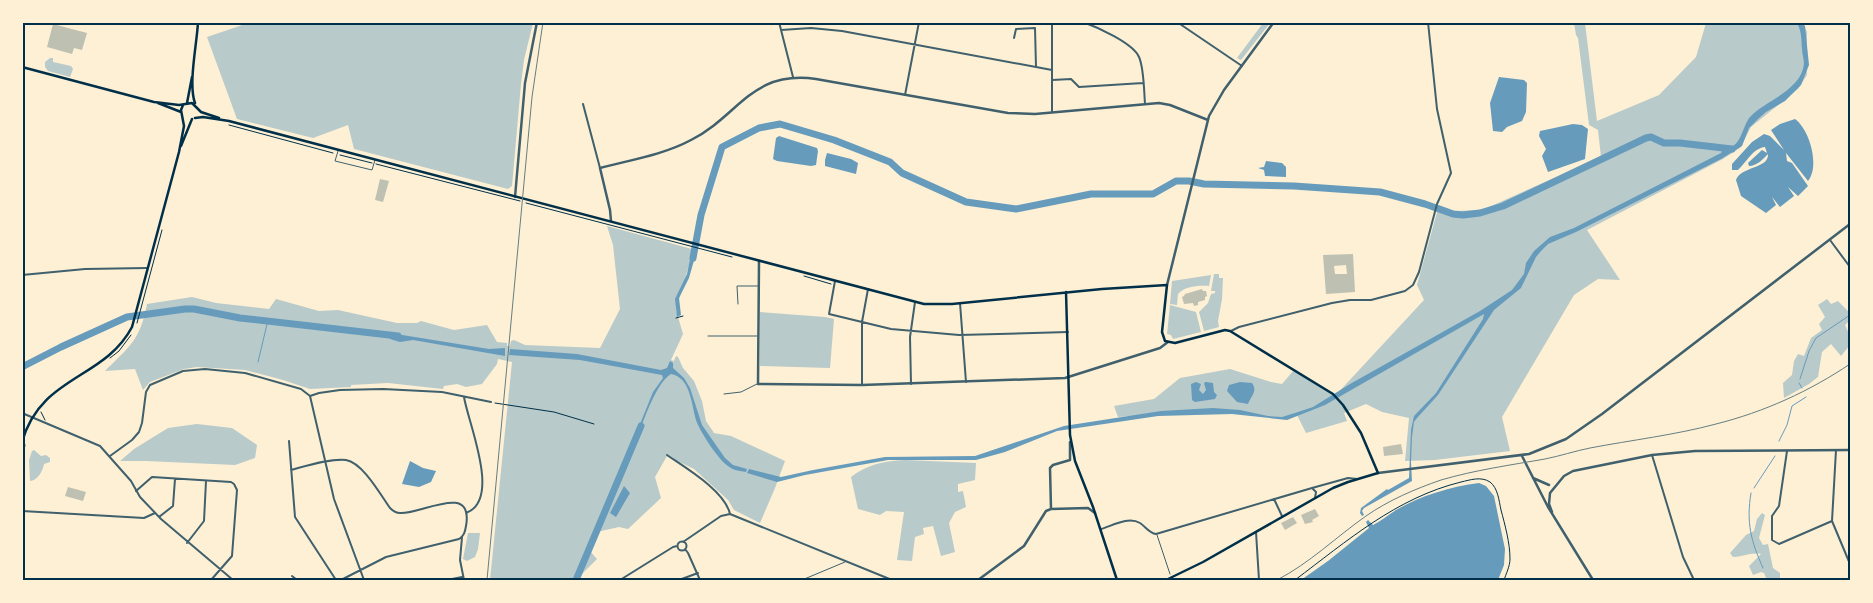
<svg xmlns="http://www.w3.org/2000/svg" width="1873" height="603" font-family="'Sofia Sans Condensed',sans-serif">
<rect width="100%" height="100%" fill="#fdf0d5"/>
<path fill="#b9caca" d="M1721 22 1803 23 1807 32V75L1798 89 1751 127 1740 148 1723 159 1587 230 1620 280 1598 279 1574 295 1502 417 1510 451 1435 460 1405 461 1409 418 1382 412 1366 404 1344 413 1347 421 1306 433 1297 415C1278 421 1260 414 1241 413 1199 413 1159 414 1118 417L1114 406 1154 399 1180 378 1230 369 1271 382 1282 384 1294 370 1330 391 1334 397 1424 300 1417 285 1439 205 1455 211 1482 210 1601 157 1598 130 1589 125 1578 38 1576 35 1574 23H1585L1597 121 1659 95 1696 57 1706 23Z
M248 23H533L524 60 521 84 512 186 508 189 354 149 348 125 313 138 237 119 207 37Z
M1263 23H1270L1241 60 1237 58Z
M50 58H53V62L71 66 73 69 70 77 48 71 45 67V62Z
M607 226 692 249 689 265 676 310 683 334 671 360 674 361 676 356 678 357 683 368 694 381 702 401 706 421 714 433 731 436 785 461 775 488 760 523 734 510 728 500 694 469 667 456 655 477 661 498 628 529 619 527 597 532 589 550 597 559 577 579 562 580H490L512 362 498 359 497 364 482 384 466 387 457 384 444 386 443 389 388 383 351 385V387L310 389 283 380 245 370 197 367 184 369 150 382 143 390 135 369 105 371C130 346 140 340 147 304L192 297 216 303 269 309 276 299 319 311 338 310 397 323H417L421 321 454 330 487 325 497 342 507 343V346H510L511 341 514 340 525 345 600 348 620 309 613 245Z
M1214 274H1219V278H1223L1222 299 1218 321 1219 327 1204 331 1199 312 1208 303 1211 294 1215 293V291H1211Z
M1211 275 1209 286C1199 285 1185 286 1178 294L1177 305 1170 304 1172 281Z
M1827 299 1831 304 1838 301 1850 313V320L1845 325 1850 336V345L1841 356 1831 344 1822 352 1818 377 1809 384 1784 398 1783 383 1792 375 1794 361 1798 354 1804 356 1811 338 1822 330 1819 324 1825 317 1818 305Z
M1170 305 1196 312 1201 332 1173 339 1171 335 1167 334Z
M760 312 825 317 834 319 830 368 760 366Z
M197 424 232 428 257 445 255 458 235 465 146 461H120L134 449 168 428Z
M34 450 41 456 46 455 50 458V462L44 464C43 471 37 481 30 481L29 460 32 451Z
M905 460 976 463 975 480 958 484V492L963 491 966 507 955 512 949 523 955 552 941 556 933 526 923 528 924 534 915 537 912 561 897 560 904 512 886 511 880 515 858 509 851 477C868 464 884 461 905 460Z
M1762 513 1765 515 1759 538 1763 545 1768 544 1773 568 1780 573V580H1767L1764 573 1761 572 1753 575 1749 566 1761 554C1752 552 1742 557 1733 557L1730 553 1746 535 1754 531 1757 519Z
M468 533H480L478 549 475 557 467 561 463 559Z"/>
<path fill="#669bbc" d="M1797 23H1802L1805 26 1809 65 1801 85 1785 101 1766 112 1758 119 1749 128 1742 146 1721 159 1576 232 1548 244 1541 251 1536 257 1521 288 1494 310 1438 395 1417 418 1414 422 1412 437 1411 462 1412 481 1364 508 1362 511 1364 515 1362 516 1360 513 1361 508 1387 489 1388 490 1409 478 1411 430 1414 416 1436 393 1483 319 1484 314 1325 405 1287 420 1232 414 1158 416 1057 431 1005 452 976 460H888L805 475 777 482 747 473 749 469 781 477 813 470 885 457 975 456 1064 426 1161 411 1213 408 1240 410 1268 416 1282 417 1295 413 1313 407 1350 384 1480 311 1512 290 1524 274 1526 263 1534 251 1550 237 1574 228 1721 153 1724 147C1741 151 1742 126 1750 117 1764 101 1801 91 1804 64 1804 59 1802 54 1802 49 1801 39 1802 32 1797 23Z
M1499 77 1524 80 1527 83 1526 112 1522 121 1507 127 1502 132 1493 131 1490 103Z
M1795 119C1810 130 1820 166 1808 181L1786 153 1787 161 1792 163 1808 186 1798 196 1788 187 1794 196 1780 207 1772 197 1776 205 1766 213 1741 196 1736 180C1741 166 1769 169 1768 154 1763 159 1757 166 1749 166L1748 163 1762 150 1767 153 1765 147C1753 148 1746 163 1738 170H1732V164L1752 142 1764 134 1770 136 1784 150 1771 130 1780 124Z
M1573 124 1582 125 1588 129 1585 159 1548 172 1542 156 1546 149 1539 136 1540 131Z
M779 136 817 148 818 151 816 165 811 166 777 161 773 159 776 138Z
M827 153 851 159 858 163 856 174 825 166V160Z
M1266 161 1282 163 1286 167V177L1265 176 1264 170 1258 168 1264 167Z
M692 249 697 250 689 278 679 298 681 315 677 317 675 299 687 274Z
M390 333 489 349 505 348V356L413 340 400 342 390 339Z
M510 349 577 354 661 370 667 368 670 361 673 363V368L684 378 690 388 702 425 725 458 733 465 747 469 746 472C740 471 732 470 728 466 718 459 704 437 698 425 691 410 693 378 671 374 656 383 645 418 638 434H636L653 392 663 378 662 375 580 360 509 355Z
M1196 382 1201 384 1199 390 1203 394 1206 390 1204 383 1206 382 1213 383 1214 392 1217 395 1215 399 1195 402 1192 400 1191 384Z
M1240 382 1252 383C1258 391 1251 396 1248 404L1237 402 1227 391 1229 385Z
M410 461 423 468 436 471 431 482 419 487 402 484Z
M1479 483 1486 486 1494 496 1505 549 1504 565 1498 580H1301L1328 561 1369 528 1366 522 1368 520 1373 525C1381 521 1388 515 1396 510 1420 496 1452 486 1479 483Z
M624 486 630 493 616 517 610 513Z"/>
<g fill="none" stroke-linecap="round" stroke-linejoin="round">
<path stroke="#669bbc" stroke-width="1" d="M258 362 268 320
M1800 379 1809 351 1816 338 1850 315
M1799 383 1802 388
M1779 441 1787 425 1792 406 1806 397
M1754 488 1775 456
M1751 493C1746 523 1751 541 1763 568"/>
<path stroke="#669bbc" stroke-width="7" d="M693 258 701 215 722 147 759 128 780 124 834 140 890 162 902 173 966 202 1016 209 1091 194H1153L1176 181H1189L1204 184 1294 186 1380 192 1425 204 1453 214 1463 215 1480 213 1503 206 1646 138 1651 137 1664 143H1680L1732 149
M22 367 61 347 127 317 185 309H194L240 318 398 336
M576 580 641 426"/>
</g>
<path fill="#bec0b2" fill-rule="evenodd" d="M53 24 87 33 82 50 74 48 72 54 47 47Z
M380 179 389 181 383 202 375 200Z
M1353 254 1355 292 1326 294 1323 255ZM1346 265 1347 274H1335L1334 266Z
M1202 289 1203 291H1206L1207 296 1205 297V300L1198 302V305L1194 306 1193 303 1184 304 1182 297 1184 296 1185 294Z
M1401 444 1403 454 1384 456 1383 447Z
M68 487 86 492 83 501 65 496Z
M1315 509 1319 516 1312 520 1313 522 1305 524 1301 515Z
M1293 517 1297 523 1285 530 1281 523Z"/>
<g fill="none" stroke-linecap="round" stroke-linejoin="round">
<path stroke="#003049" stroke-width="1" d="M229 125 333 153
M340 155 372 163
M376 164 520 201
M526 203 732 257
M804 276 831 284
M676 318 683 316
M137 323 162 230
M110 358 119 351 131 335
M495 403 554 412 594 424
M41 412 45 420
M22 459 25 445
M1295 580C1347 541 1396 498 1461 482 1470 480 1481 476 1490 482 1498 488 1499 501 1501 510 1505 525 1510 543 1510 559 1510 566 1506 574 1504 580"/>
<path stroke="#3f606c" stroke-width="1" d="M338 151 335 161 372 170 375 160
M738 304 737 286H758
M708 336H757
M724 394 741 392 757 384
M802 580 845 562"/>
<path stroke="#3f606c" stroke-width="1" d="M1157 535 1170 574"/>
<path stroke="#3f606c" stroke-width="2" d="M779 22 793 77
M1083 22C1097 27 1133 43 1139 57 1144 68 1144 91 1145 104
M1177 22 1242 66
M781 30 811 28 842 31 1052 70
M1014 38 1016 29 1035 28 1036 67
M1052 80 1071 79 1079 87 1143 83
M905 95 919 22
M583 104 600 168
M1052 112V22
M1850 133 1849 146 1850 154
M1830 240 1850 267
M22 275 85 269 147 268
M835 281 829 314 891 329 959 335 1068 332
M960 303 966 382
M1231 331 1239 327 1332 303 1350 300H1371L1405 291 1413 285 1419 272 1437 204 1451 173 1437 109 1428 22
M911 384 910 337 915 302
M862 385V322L868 289
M310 396 334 499 364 580
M310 396 319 393 340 390 383 389 442 392 491 402
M464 397C468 423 502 500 466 513
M22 413 100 446 131 481 140 497 161 519 233 580
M289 441 295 517 336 580
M1836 450 1832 521 1850 564
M1787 451 1779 506 1772 516V540L1779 544 1832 521
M667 455C686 468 725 491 730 514
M1652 455 1683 557 1694 580
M110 456 132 440 139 432 142 423 146 392 150 385 183 371 205 369 245 373 301 389 310 396
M291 470C306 466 331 458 346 460 363 463 380 494 390 508 393 511 396 513 400 513 420 515 474 481 466 526 465 532 464 536 459 539L386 557 341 580
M1312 488 1316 492 1315 498
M136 491 152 477 231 482 234 484 237 490 232 556 211 580
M1274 499 1282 516
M22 511 144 518 155 513
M730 514 892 580
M159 517 173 506 175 479
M1101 529C1112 526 1128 516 1140 523 1146 527 1149 533 1156 534L1312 488 1348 478 1357 479
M1256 532 1259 580
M462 537 460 560 464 580
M677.5 546a4.5 4.5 0 1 1 9 0a4.5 4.5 0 1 1-9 0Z
M683 542 721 516 730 514
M187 543 204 521 206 481
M685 549 688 553 700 580
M292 576 297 580
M22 580H59
M447 580 462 577
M620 580 673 547 677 546
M679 580 698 573"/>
<path stroke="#3f606c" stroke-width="2.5" d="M515 197 525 83 537 22
M611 221 610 210 600 168C630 160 663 155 691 140 740 115 751 70 816 79L1008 113 1035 114 1159 103 1170 105 1208 120
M759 261 758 384 862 385 1065 378 1160 348 1168 342
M1167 285 1209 116 1224 90 1274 22
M1522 456 1548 507 1593 580
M1378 473 1529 454 1566 439 1602 414 1850 224
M1533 478 1549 485
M1051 509 1050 468 1053 465 1070 460V442
M1552 512 1549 504 1550 493 1564 476 1573 471 1652 455 1695 451 1850 450
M978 580 1024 546 1046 511 1051 509 1088 508 1095 513"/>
<path stroke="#003049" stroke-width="2.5" d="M22 67 154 102 179 105 192 103 201 112 219 118
M158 103 181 112
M187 103 192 77
M195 103C188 84 197 44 198 22
M195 118 203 117 229 121 924 304H952L1102 289 1167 285 1162 332 1165 341 1175 343 1225 330 1230 331 1333 394 1343 405 1361 433 1378 473 1348 482 1333 488 1203 562 1166 580
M181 146 192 119
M1066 292 1070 435 1075 461 1093 507 1117 580
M22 442C41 375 104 380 132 327L179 152 184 126 181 110 183 105"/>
<path stroke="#657d81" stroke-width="1" d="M487 580 532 97 543 22
M1277 580C1310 563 1336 537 1366 516 1389 500 1415 489 1441 480 1475 470 1511 465 1545 459 1560 456 1575 451 1590 448 1632 440 1675 435 1716 424 1764 412 1810 391 1850 364"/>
</g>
<rect width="1873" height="603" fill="none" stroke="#fdf0d5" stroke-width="48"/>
<rect x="24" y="24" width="1825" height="555" fill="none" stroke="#003049" stroke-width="2"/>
</svg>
